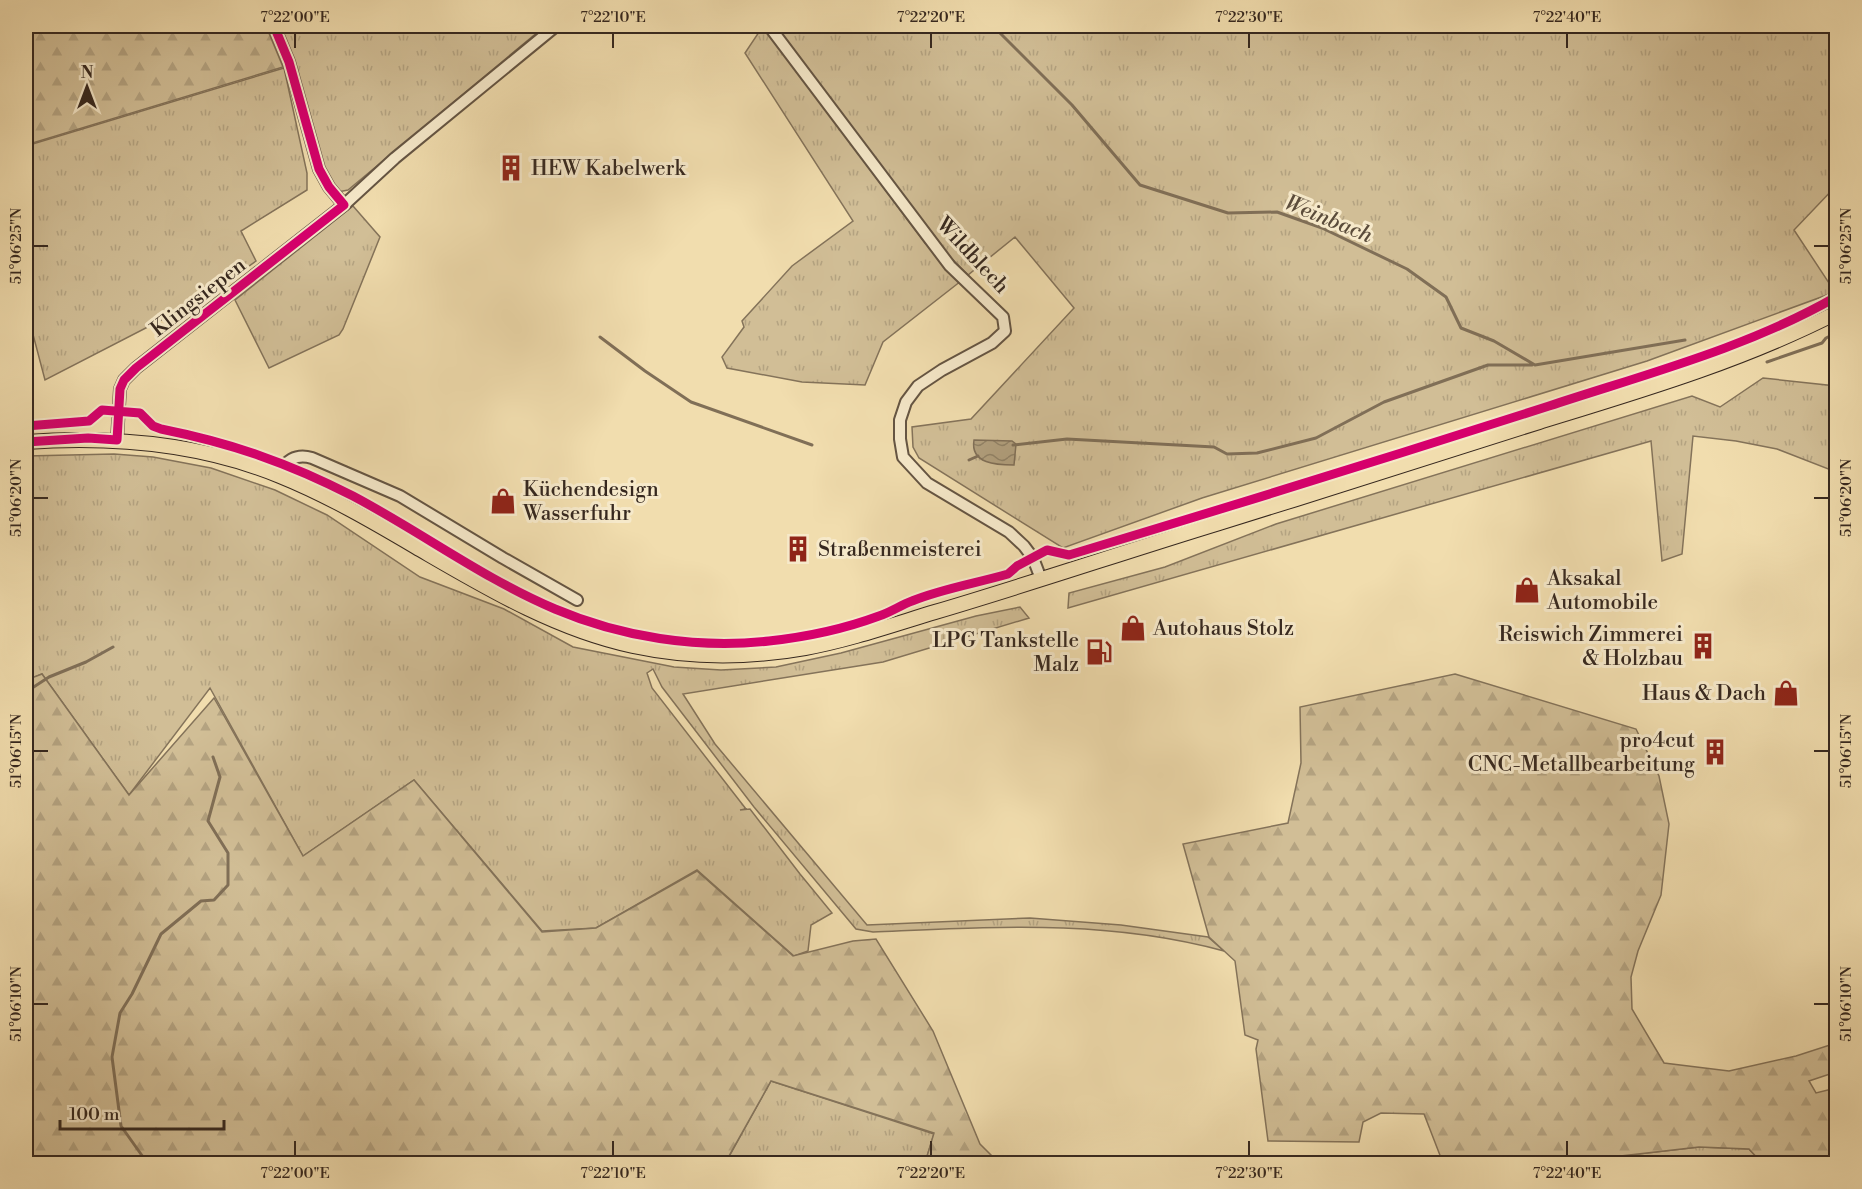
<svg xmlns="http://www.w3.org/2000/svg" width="1862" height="1189" font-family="'Libre Bodoni',serif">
<defs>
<pattern id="grass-tufts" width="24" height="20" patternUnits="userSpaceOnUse" patternTransform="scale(1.5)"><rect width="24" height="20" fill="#d1be96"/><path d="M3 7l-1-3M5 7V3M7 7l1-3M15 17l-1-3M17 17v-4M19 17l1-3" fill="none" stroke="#b4a381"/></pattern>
<pattern id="forest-firs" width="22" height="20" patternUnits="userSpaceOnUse" patternTransform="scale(1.5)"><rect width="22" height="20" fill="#d1be96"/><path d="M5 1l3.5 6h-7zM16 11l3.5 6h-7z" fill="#b4a381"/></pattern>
<pattern id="water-waves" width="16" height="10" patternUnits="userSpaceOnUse" patternTransform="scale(1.5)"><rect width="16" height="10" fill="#b19f7d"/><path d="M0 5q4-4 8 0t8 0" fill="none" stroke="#918266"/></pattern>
</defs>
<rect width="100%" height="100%" fill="#f1ddae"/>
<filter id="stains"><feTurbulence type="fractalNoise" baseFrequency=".00333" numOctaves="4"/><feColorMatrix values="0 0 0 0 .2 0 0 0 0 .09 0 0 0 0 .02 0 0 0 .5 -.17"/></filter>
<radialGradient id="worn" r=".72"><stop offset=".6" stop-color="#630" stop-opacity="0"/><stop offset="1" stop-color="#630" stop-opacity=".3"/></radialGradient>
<path fill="url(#grass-tufts)" stroke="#84735a" stroke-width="1.5" d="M278 26H545L348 190 338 192 324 167Z
M763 26 925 243 961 281 883 342 865 385 802 382 727 368 722 357 744 327 742 321 792 266 853 221 745 53Z
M773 26H1836V186L1794 230 1835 292 1647 361 1202 498 1063 548 919 458 913 447 912 427 971 419 1074 308 1015 237 968 275 947 254Z
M284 68 307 173V190L241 231 256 261 204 298 45 380 26 308V146Z
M353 206 380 237 343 329 339 335 269 368 235 300Z
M1763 378 1836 386V472L1777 449 1736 441 1693 436 1682 554 1662 561 1651 441 1068 608 1069 593 1165 567 1276 524 1692 396 1720 407Z
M114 454 153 457 211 468 275 490 327 515 420 577 504 609 573 647 674 667 721 670 776 667 841 653 976 616 1020 607 1029 618 883 662 683 694 715 744 867 925 1030 918 1121 925 1208 937 1224 951C1106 919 994 927 873 932L856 929 754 807 662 687 653 669 647 673 652 688 746 809 740 810 750 809 800 874 832 913 811 925 808 951 794 956 697 870 596 928 542 931 414 780 303 856 210 688 129 795 42 674 26 681V456Z
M771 1081 934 1134 925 1163 725 1164Z
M1699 1147 1749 1149 1762 1163 1584 1164 1586 1160Z"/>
<path fill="url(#forest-firs)" stroke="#84735a" stroke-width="1.5" d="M26 26H266L283 67 26 145Z
M42 674 129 795 214 698 303 856 414 780 542 932 596 928 697 871 793 956 853 941 876 939 933 1031 980 1144 994 1158 993 1163H925L934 1133 771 1081 725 1163H26V680Z
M1455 674 1636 729 1659 776 1669 824 1661 895 1638 951 1631 977 1632 1009 1664 1063 1729 1071 1796 1056 1836 1043V1072L1809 1081 1816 1093 1836 1088V1163H1762L1749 1149 1699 1147 1586 1160 1584 1163H1443L1424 1114 1381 1113 1363 1122 1359 1142 1268 1141 1256 1049 1258 1040 1245 1035 1235 961 1209 937 1183 844 1288 823 1301 763 1300 707Z"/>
<path fill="url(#water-waves)" stroke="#806f57" stroke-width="1.5" d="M974 440 1012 441 1016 444 1014 465C997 465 970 464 974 440Z"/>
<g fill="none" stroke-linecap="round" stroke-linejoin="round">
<path stroke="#806f57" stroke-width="3" d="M993 26 1072 105 1140 185 1228 213 1277 212 1322 228 1407 269 1446 297 1461 328 1494 341 1535 365 1685 340
M600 337 645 371 691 402 812 445
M1767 362 1822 343 1826 338 1836 333
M1013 445 1067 439 1214 447 1227 454 1257 453 1316 438 1384 402 1488 365H1532
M969 460 978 456
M26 692 49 677 86 662 113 647
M148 1164 121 1126 112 1057 120 1013 132 994 161 934 201 901 214 900 228 885V853L208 821 220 777 213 757"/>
<g stroke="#655543" stroke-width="14">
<path id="minor" d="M274 26 289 62 319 169 329 187 344 205
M769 26 950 266 1003 317 1005 331 992 343 942 370 918 386 906 402 900 420V439L903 457 927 483 1009 532 1024 546 1033 558 1041 579
M117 440 120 389 124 380 136 368 344 205 395 158 556 26
M277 475C286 461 295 453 312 458L400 496 503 558 577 600"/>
</g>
<g stroke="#36281f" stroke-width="16">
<path id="major" d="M26 442C112 436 199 443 280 476 327 495 372 521 416 547 485 587 554 629 633 646 689 658 749 658 805 648 849 640 892 625 935 612 1030 584 1124 552 1219 523 1326 490 1433 456 1539 422 1640 391 1742 361 1836 313"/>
</g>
<use href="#minor" stroke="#f6e9ca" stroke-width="10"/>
<use href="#major" stroke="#f1ddae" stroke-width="14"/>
<g stroke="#f6e9ca" stroke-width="13">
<path id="cycleway" d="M26 426 89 421 102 410 140 413 153 426 161 429C231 443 289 463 353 496 421 532 484 579 555 609 621 637 697 649 769 641 806 637 844 629 879 616 891 612 901 605 912 601 941 589 977 583 1008 574L1017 566 1047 550 1069 555C1229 507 1390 457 1549 406 1646 374 1747 348 1836 297
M26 442 88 438 117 440 120 389 124 380 136 368 344 205 329 187 319 169 289 62 274 26"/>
</g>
<use href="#cycleway" stroke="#d6006c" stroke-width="9"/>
</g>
<path fill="none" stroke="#36281f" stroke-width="2" d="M295 33V48M613 33V48M931 33V48M1249 33V48M1567 33V48M33 246H48M1814 246H1829M33 498H48M1814 498H1829M33 751H48M1814 751H1829M33 1004H48M1814 1004H1829M295 1141V1156M613 1141V1156M931 1141V1156M1249 1141V1156M1567 1141V1156"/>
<defs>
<g id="building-bare" transform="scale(2.07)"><path d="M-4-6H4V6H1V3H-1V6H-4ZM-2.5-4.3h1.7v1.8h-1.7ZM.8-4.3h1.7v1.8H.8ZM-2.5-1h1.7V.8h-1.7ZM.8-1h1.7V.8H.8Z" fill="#8f2418" stroke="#f6e9ca" stroke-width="2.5" paint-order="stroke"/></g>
<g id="shop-bare" transform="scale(2.07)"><path d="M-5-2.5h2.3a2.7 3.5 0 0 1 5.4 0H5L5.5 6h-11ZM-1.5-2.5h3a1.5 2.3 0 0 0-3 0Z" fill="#8f2418" stroke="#f6e9ca" stroke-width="2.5" paint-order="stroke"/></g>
<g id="fuel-bare" transform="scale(2.07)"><path d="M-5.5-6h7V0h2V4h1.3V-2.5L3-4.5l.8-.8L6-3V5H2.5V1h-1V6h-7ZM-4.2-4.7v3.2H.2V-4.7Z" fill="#8f2418" stroke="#f6e9ca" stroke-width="2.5" paint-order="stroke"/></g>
</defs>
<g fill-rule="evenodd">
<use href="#building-bare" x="511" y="168"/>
<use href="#shop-bare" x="503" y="501"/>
<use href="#building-bare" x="798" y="549"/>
<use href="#shop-bare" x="1527" y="590"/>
<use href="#shop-bare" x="1133" y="628"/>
<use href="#building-bare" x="1703" y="646"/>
<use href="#fuel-bare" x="1099" y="652"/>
<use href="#shop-bare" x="1786" y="693"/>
<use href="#building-bare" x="1715" y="752"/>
</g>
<g text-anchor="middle" stroke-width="6" stroke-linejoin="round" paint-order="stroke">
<g font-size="21" fill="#36281f" stroke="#f6e9ca" text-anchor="start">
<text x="531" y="175">HEW Kabelwerk</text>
<text x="523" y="496">Küchendesign<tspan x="523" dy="24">Wasserfuhr</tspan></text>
<text x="818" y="556">Straßenmeisterei</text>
<text x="1547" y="585">Aksakal<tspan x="1547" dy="24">Automobile</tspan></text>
<text x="1153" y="635">Autohaus Stolz</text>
<text x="1683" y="641" text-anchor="end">Reiswich Zimmerei<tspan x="1683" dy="24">&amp; Holzbau</tspan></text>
<text x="1079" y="647" text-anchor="end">LPG Tankstelle<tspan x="1079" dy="24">Malz</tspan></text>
<text x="1766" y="700" text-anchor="end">Haus &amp; Dach</text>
<text x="1695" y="747" text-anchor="end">pro4cut<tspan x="1695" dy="24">CNC-Metallbearbeitung</tspan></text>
</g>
<g font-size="21" fill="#36281f" stroke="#f6e9ca">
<text transform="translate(973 255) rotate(47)" y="7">Wildblech</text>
<text transform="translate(198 297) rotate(-38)" y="7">Klingsiepen</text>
</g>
<g font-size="22" font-style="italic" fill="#5b4c3b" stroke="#f6e9ca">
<text transform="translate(1329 218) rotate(22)" y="8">Weinbach</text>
</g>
</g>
<rect width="1862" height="1189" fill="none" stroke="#f1ddae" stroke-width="66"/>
<g transform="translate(87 87)" stroke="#f6e9ca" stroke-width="4.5" paint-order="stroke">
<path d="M0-4.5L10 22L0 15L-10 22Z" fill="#36281f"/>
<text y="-9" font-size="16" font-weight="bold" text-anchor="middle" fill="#36281f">N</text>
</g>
<path d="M60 1120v9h164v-9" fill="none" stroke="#36281f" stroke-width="3"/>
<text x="69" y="1120" font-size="18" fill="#36281f" stroke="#f6e9ca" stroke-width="4.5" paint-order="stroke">100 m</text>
<rect x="33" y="33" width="1796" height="1123" fill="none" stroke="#36281f" stroke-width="2"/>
<g font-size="15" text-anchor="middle" fill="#36281f">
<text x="295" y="22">7°22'00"E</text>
<text x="613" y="22">7°22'10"E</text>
<text x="931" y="22">7°22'20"E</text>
<text x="1249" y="22">7°22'30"E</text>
<text x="1567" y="22">7°22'40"E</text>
<text transform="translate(16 246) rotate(-90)" y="5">51°06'25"N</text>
<text transform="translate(1846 246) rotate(-90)" y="5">51°06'25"N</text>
<text transform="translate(16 498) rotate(-90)" y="5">51°06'20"N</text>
<text transform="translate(1846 498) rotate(-90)" y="5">51°06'20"N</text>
<text transform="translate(16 751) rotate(-90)" y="5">51°06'15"N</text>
<text transform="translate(1846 751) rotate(-90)" y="5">51°06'15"N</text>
<text transform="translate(16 1004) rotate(-90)" y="5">51°06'10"N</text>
<text transform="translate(1846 1004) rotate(-90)" y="5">51°06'10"N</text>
<text x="295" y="1178">7°22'00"E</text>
<text x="613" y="1178">7°22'10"E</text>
<text x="931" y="1178">7°22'20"E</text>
<text x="1249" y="1178">7°22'30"E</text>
<text x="1567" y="1178">7°22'40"E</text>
</g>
<rect width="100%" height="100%" filter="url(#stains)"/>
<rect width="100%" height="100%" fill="url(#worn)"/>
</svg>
